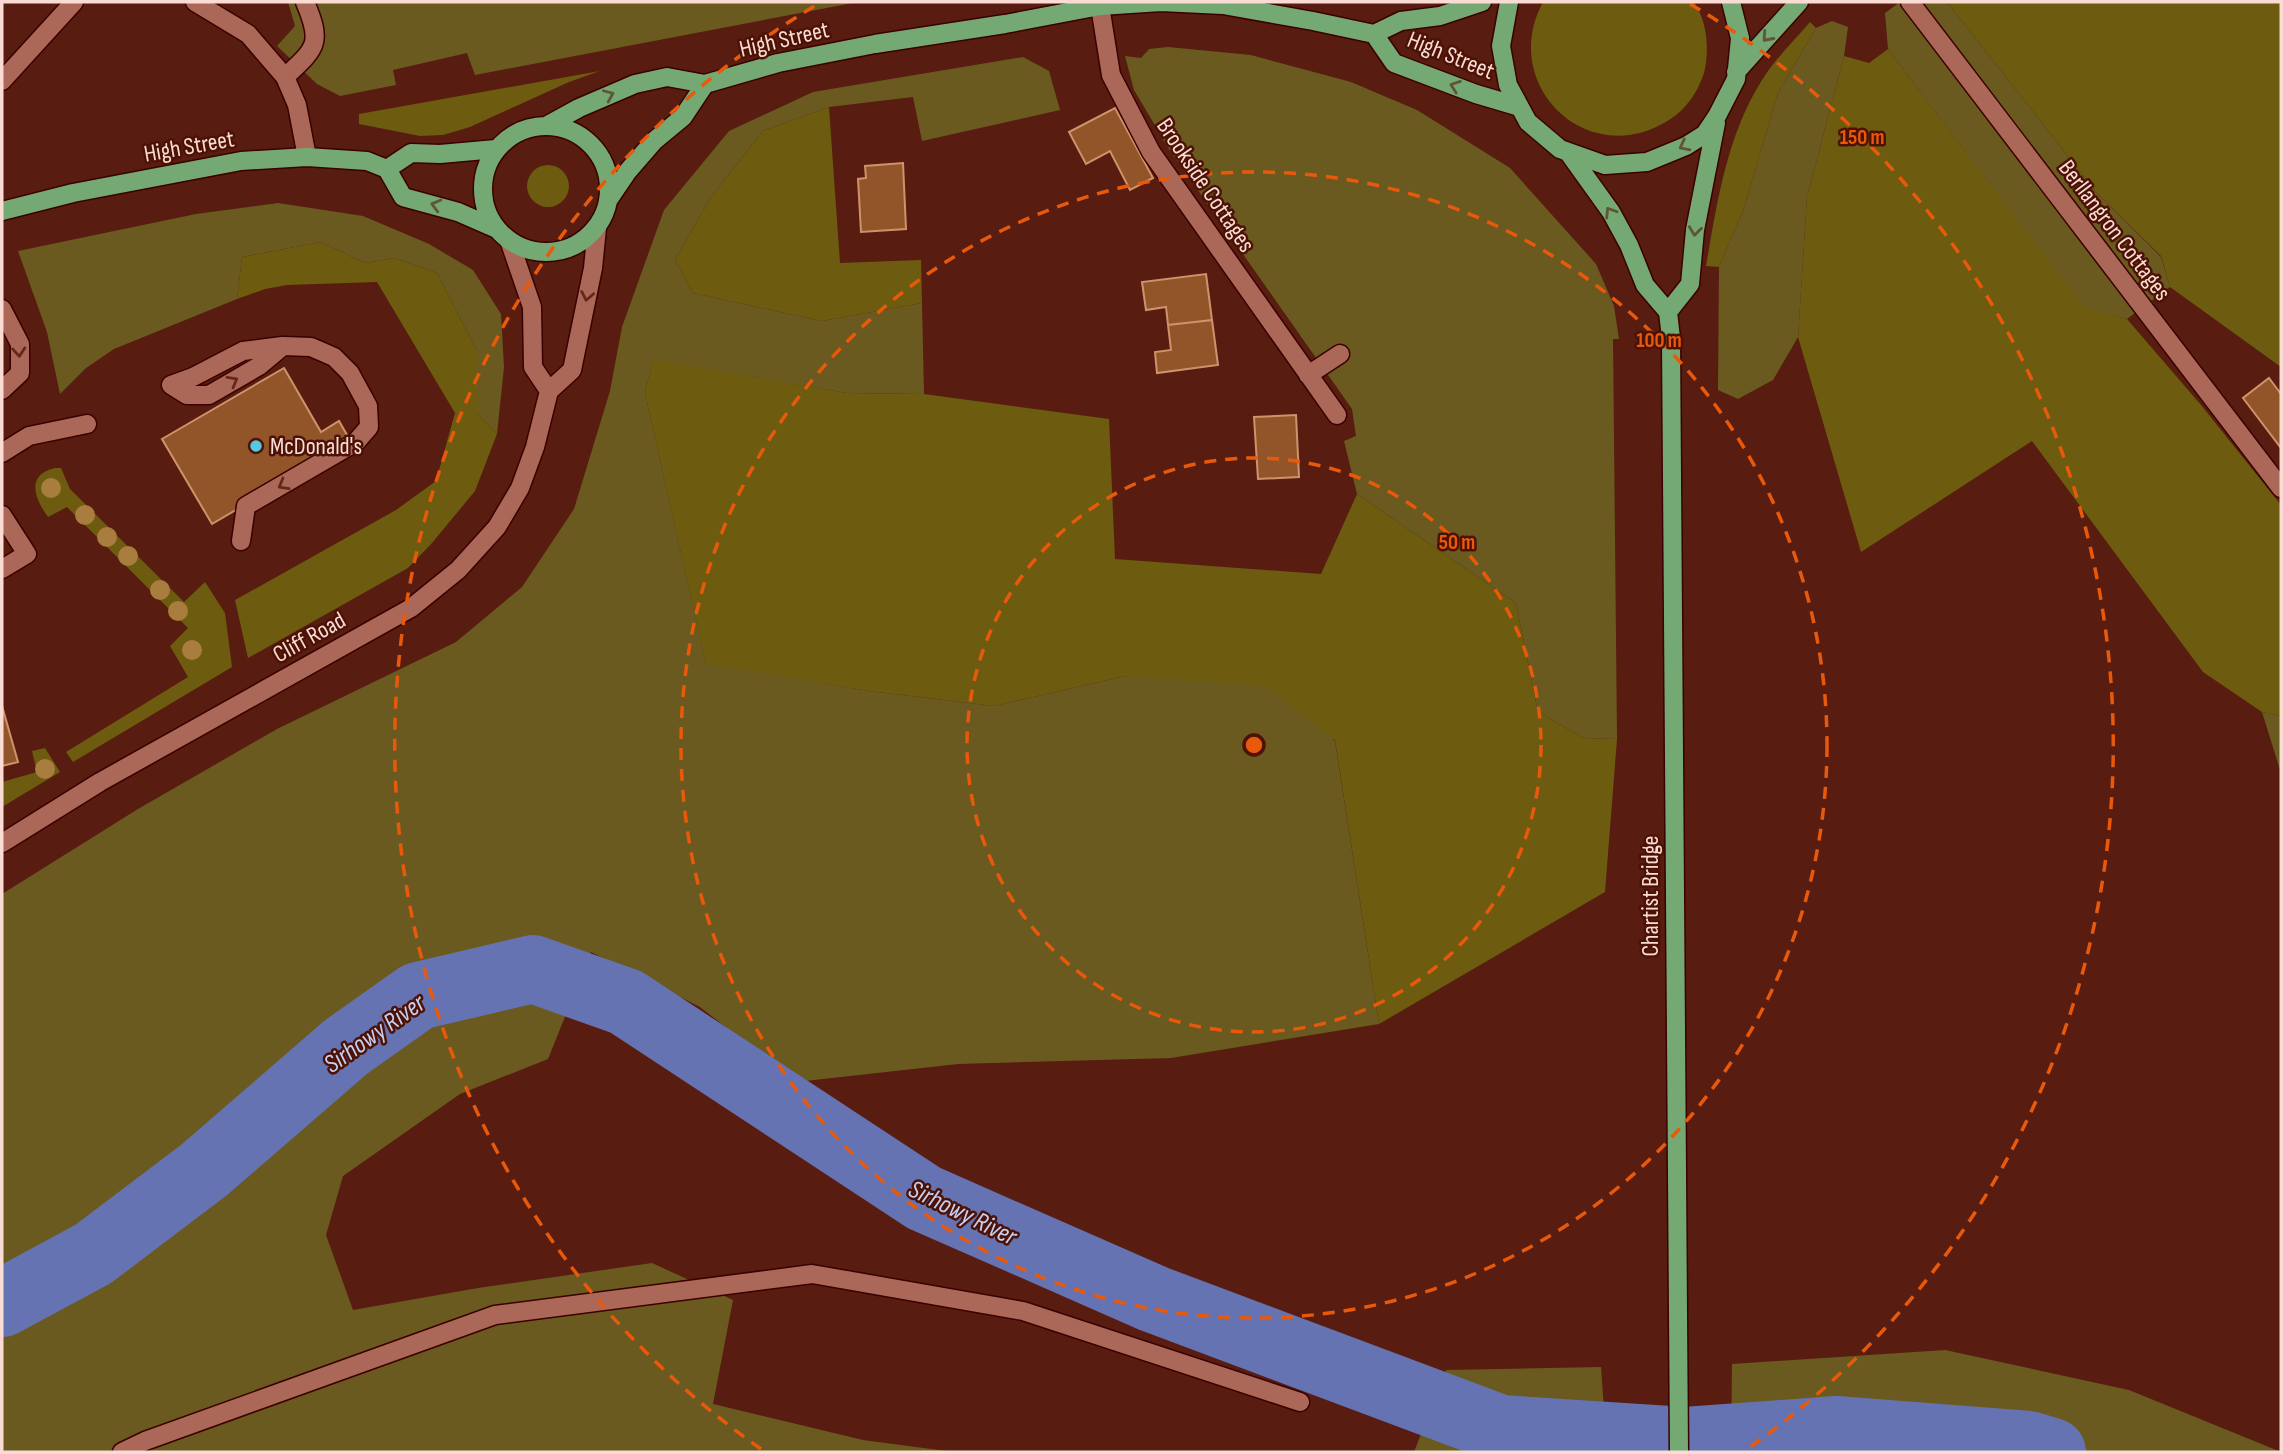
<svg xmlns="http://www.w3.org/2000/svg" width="2283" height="1454" font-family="'Sofia Sans Condensed',sans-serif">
<rect width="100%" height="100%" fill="#581d10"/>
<path fill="#6d5b10" d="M1543 2H1694C1707 22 1709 46 1705 69 1700 89 1687 109 1669 120 1588 172 1498 85 1543 2Z
M1947 2H2281V367L2170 287 2161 256 2097 193Z
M1810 22 1816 28 1778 93 1743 211 1719 267 1706 266C1717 203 1727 135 1762 80 1775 59 1794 41 1810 22Z
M1888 49 2084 307 2127 319 2201 405 2281 505V716L2262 712 2203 672 2032 441 1861 552 1798 337 1807 197 1844 56 1869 63Z
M600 71 569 82 470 127 443 135 420 136 359 124V114Z
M829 107 840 263 921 260 922 303 822 321 693 293 675 260 711 197 763 131Z
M527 186a21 21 0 1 1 42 0a21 21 0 1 1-42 0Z
M321 242 365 263 394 258 437 273 477 351V414L497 434 475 491 432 543 408 568 248 658 235 600 396 510 436 481 455 413 377 282 287 285 265 289 237 299 242 257Z
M653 358 846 393 924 394 1109 419 1115 559 1321 574 1357 494 1516 603 1538 712 1584 738 1617 739 1605 892 1379 1024 1335 740 1125 676 994 706 869 691 706 665 645 393Z
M55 468H61L70 489 184 602 205 582 225 613 232 667 73 762 66 752 188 677 170 646 188 628 67 507 48 517C35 499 25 475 55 468Z
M45 748 60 772 2 807V782L37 772 32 751Z"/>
<path fill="#6a5a1f" d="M288 2H858L475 75 467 53 393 70 396 85 340 96 317 84 277 46 295 26Z
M1900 2H1947L2097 193 2161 257 2170 287 2127 319 2084 308 1888 49 1885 13Z
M1832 21 1848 27 1844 56 1807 197 1798 337 1773 380 1738 399 1718 390 1719 267 1743 211 1778 93 1816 28Z
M1168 47 1251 55 1351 82 1417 110 1510 168 1596 264 1614 306 1619 339H1613L1617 739 1584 738 1538 712 1516 603 1357 494 1344 441 1356 436 1352 409 1169 149 1134 90 1125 56 1141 58 1149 49Z
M1023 57 1049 71 1060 110 922 141 913 97 829 107 763 131 711 197 675 260 693 293 822 321 922 303 924 394 846 393 653 359 645 393 706 664 869 691 994 706 1125 676 1266 686 1335 741 1379 1024 1171 1058 958 1064 796 1082 700 1007 591 952 548 1059 460 1094 343 1176 326 1235 353 1310 478 1288 652 1263 733 1300 713 1404 863 1440 954 1452H2V894L138 809 277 729 456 642 522 587 574 509 610 391 622 327 664 210 729 131 813 92Z
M278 203 363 216 429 244 473 270 501 314 504 367 497 434 477 414V351L437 273 394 258 365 263 321 242 242 257 237 299 114 349 86 368 60 394 47 332 18 251 196 214Z
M2262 712 2281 716V773Z
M1945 1350 2129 1390 2281 1452H1731L1732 1364Z
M1601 1367 1607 1452H1414L1446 1370Z"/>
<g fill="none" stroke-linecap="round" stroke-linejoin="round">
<path stroke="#6673b3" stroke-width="68" d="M2 1303 93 1254 204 1170 346 1047 418 996 533 969 626 1002 924 1198 1154 1299 1501 1429 1685 1441 1836 1430 2029 1445 2052 1452"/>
</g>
<path fill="#925529" stroke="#cf936c" stroke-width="2" d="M1115 108 1153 178 1130 190 1110 151 1086 164 1069 132Z
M903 163 906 229 861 232 858 179 866 178 865 166Z
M1206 274 1212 320 1168 325 1166 307 1146 310 1142 282Z
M1212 320 1218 365 1157 373 1155 352 1171 350 1168 325Z
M284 368 321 432 339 421 351 442 212 524 162 439Z
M2269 378 2281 394V448L2243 398Z
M1296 415 1299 477 1258 479 1254 417Z
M2 706 18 762 2 766Z"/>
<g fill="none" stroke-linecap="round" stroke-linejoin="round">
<g stroke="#3a0100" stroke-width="21">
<path id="minor" d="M195 2 248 34 285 77 297 105 307 157
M1910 2 2281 488
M1100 6 1111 75 1151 152 1337 415
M285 77C316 48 323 44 305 2
M2 81 74 2
M509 240 532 307 533 367 549 391
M2 309 20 344V373L2 390
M1308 375 1340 354
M171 385 187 395H209L259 366 283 346 311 347 334 357 350 373 368 406 369 427 356 442 246 506 241 541
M171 385 193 377 243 351 282 346
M2 453 29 436 87 424
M2 515 27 554 2 569
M2 843 100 782 411 608 458 570 497 527 520 488 535 447 549 391 572 370 593 268 597 228
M122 1452 145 1441 495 1315 812 1274 1023 1311 1300 1402"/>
</g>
<g stroke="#3a0100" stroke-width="21">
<path id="major" d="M1509 2 1501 46 1508 85 1528 122 1560 149 1605 165 1647 162 1686 146 1705 134 1717 116 1736 79 1740 38 1731 2
M1374 34 1394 63 1476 94 1520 107
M1736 72 1799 2
M548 125 579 108 635 84 667 77 705 84 778 63 875 44 1005 24 1100 6 1161 2 1223 5 1313 21 1374 34 1401 21 1440 16 1482 2
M483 189a63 63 0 1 1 126 0a63 63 0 1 1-126 0Z
M1568 152 1611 212 1629 245 1645 285 1668 312 1671 338 1679 1452
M387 169 411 153 440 154 496 149
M609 199 628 171 654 141 683 117 705 84
M2 211 73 193 241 161 307 157 367 161 387 169 403 197 458 212 497 229
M1668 312 1690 284 1695 230 1716 123"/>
</g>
<use href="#minor" stroke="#ab6858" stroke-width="18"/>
<use href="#major" stroke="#75a974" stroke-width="18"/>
</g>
<g fill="#a87d3d">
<circle cx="51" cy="488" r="10"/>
<circle cx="85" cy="515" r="10"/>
<circle cx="107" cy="537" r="10"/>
<circle cx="128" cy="556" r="10"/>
<circle cx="160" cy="590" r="10"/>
<circle cx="178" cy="611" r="10"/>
<circle cx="192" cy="650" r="10"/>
<circle cx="45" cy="769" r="10"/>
</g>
<defs><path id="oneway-chevron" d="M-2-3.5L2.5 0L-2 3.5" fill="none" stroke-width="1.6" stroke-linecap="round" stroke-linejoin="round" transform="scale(1.75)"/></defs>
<g stroke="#5e5637">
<use href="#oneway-chevron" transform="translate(1767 37) rotate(132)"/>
<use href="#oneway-chevron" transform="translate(1455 86) rotate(-160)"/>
<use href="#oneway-chevron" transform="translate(609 95) rotate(-23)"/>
<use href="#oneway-chevron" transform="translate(1684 146) rotate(153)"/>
<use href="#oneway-chevron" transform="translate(436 205) rotate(-165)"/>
<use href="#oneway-chevron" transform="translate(1610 212) rotate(-122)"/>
<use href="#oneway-chevron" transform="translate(1695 231) rotate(97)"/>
</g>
<g stroke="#64281a">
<use href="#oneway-chevron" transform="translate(587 296) rotate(101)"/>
<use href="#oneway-chevron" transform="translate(19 352) rotate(85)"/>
<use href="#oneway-chevron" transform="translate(233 381) rotate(-30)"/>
<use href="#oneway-chevron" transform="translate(283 485) rotate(150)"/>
</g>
<g fill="none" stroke="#e8590c" stroke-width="3.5" stroke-dasharray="12 9">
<circle cx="1254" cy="745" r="287"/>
<circle cx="1254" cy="745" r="573"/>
<path d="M761 1449A860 860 0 0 1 818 4M1690 4A860 860 0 0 1 1747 1449"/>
</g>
<circle fill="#56c9e1" stroke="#4c1205" stroke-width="2.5" cx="256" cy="446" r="7"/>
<g text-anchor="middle" stroke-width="5" stroke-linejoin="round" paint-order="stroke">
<g font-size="24" fill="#fbdcd4" stroke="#4c1205">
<text transform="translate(784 39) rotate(-13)" y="8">High Street</text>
<text transform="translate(1451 55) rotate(22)" y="8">High Street</text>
<text transform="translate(189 146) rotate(-10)" y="8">High Street</text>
<text transform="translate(1206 185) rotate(56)" y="8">Brookside Cottages</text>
<text transform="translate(2115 230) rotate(53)" y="8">Berllangron Cottages</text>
<text transform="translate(309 637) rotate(-29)" y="8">Cliff Road</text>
<text transform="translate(1650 896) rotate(-90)" y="8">Chartist Bridge</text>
</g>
<g font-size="24" fill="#fbdcd4" stroke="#4c1205" text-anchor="start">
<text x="270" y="454">McDonald's</text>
</g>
<g font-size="26" font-style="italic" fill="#c5cff3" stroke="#4c1205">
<text transform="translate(374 1033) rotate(-35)" y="9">Sirhowy River</text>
<text transform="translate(963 1212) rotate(26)" y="9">Sirhowy River</text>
</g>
</g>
<circle cx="1254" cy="745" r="10" fill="#e8590c" stroke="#4c1205" stroke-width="3.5"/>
<g font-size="21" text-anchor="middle" font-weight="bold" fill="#e8590c" stroke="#4c1205" stroke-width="5" stroke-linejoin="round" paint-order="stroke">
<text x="1862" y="144">150 m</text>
<text x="1659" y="347">100 m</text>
<text x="1457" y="549">50 m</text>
</g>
<rect width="2283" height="1454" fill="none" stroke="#fbdcd4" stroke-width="7"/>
</svg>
